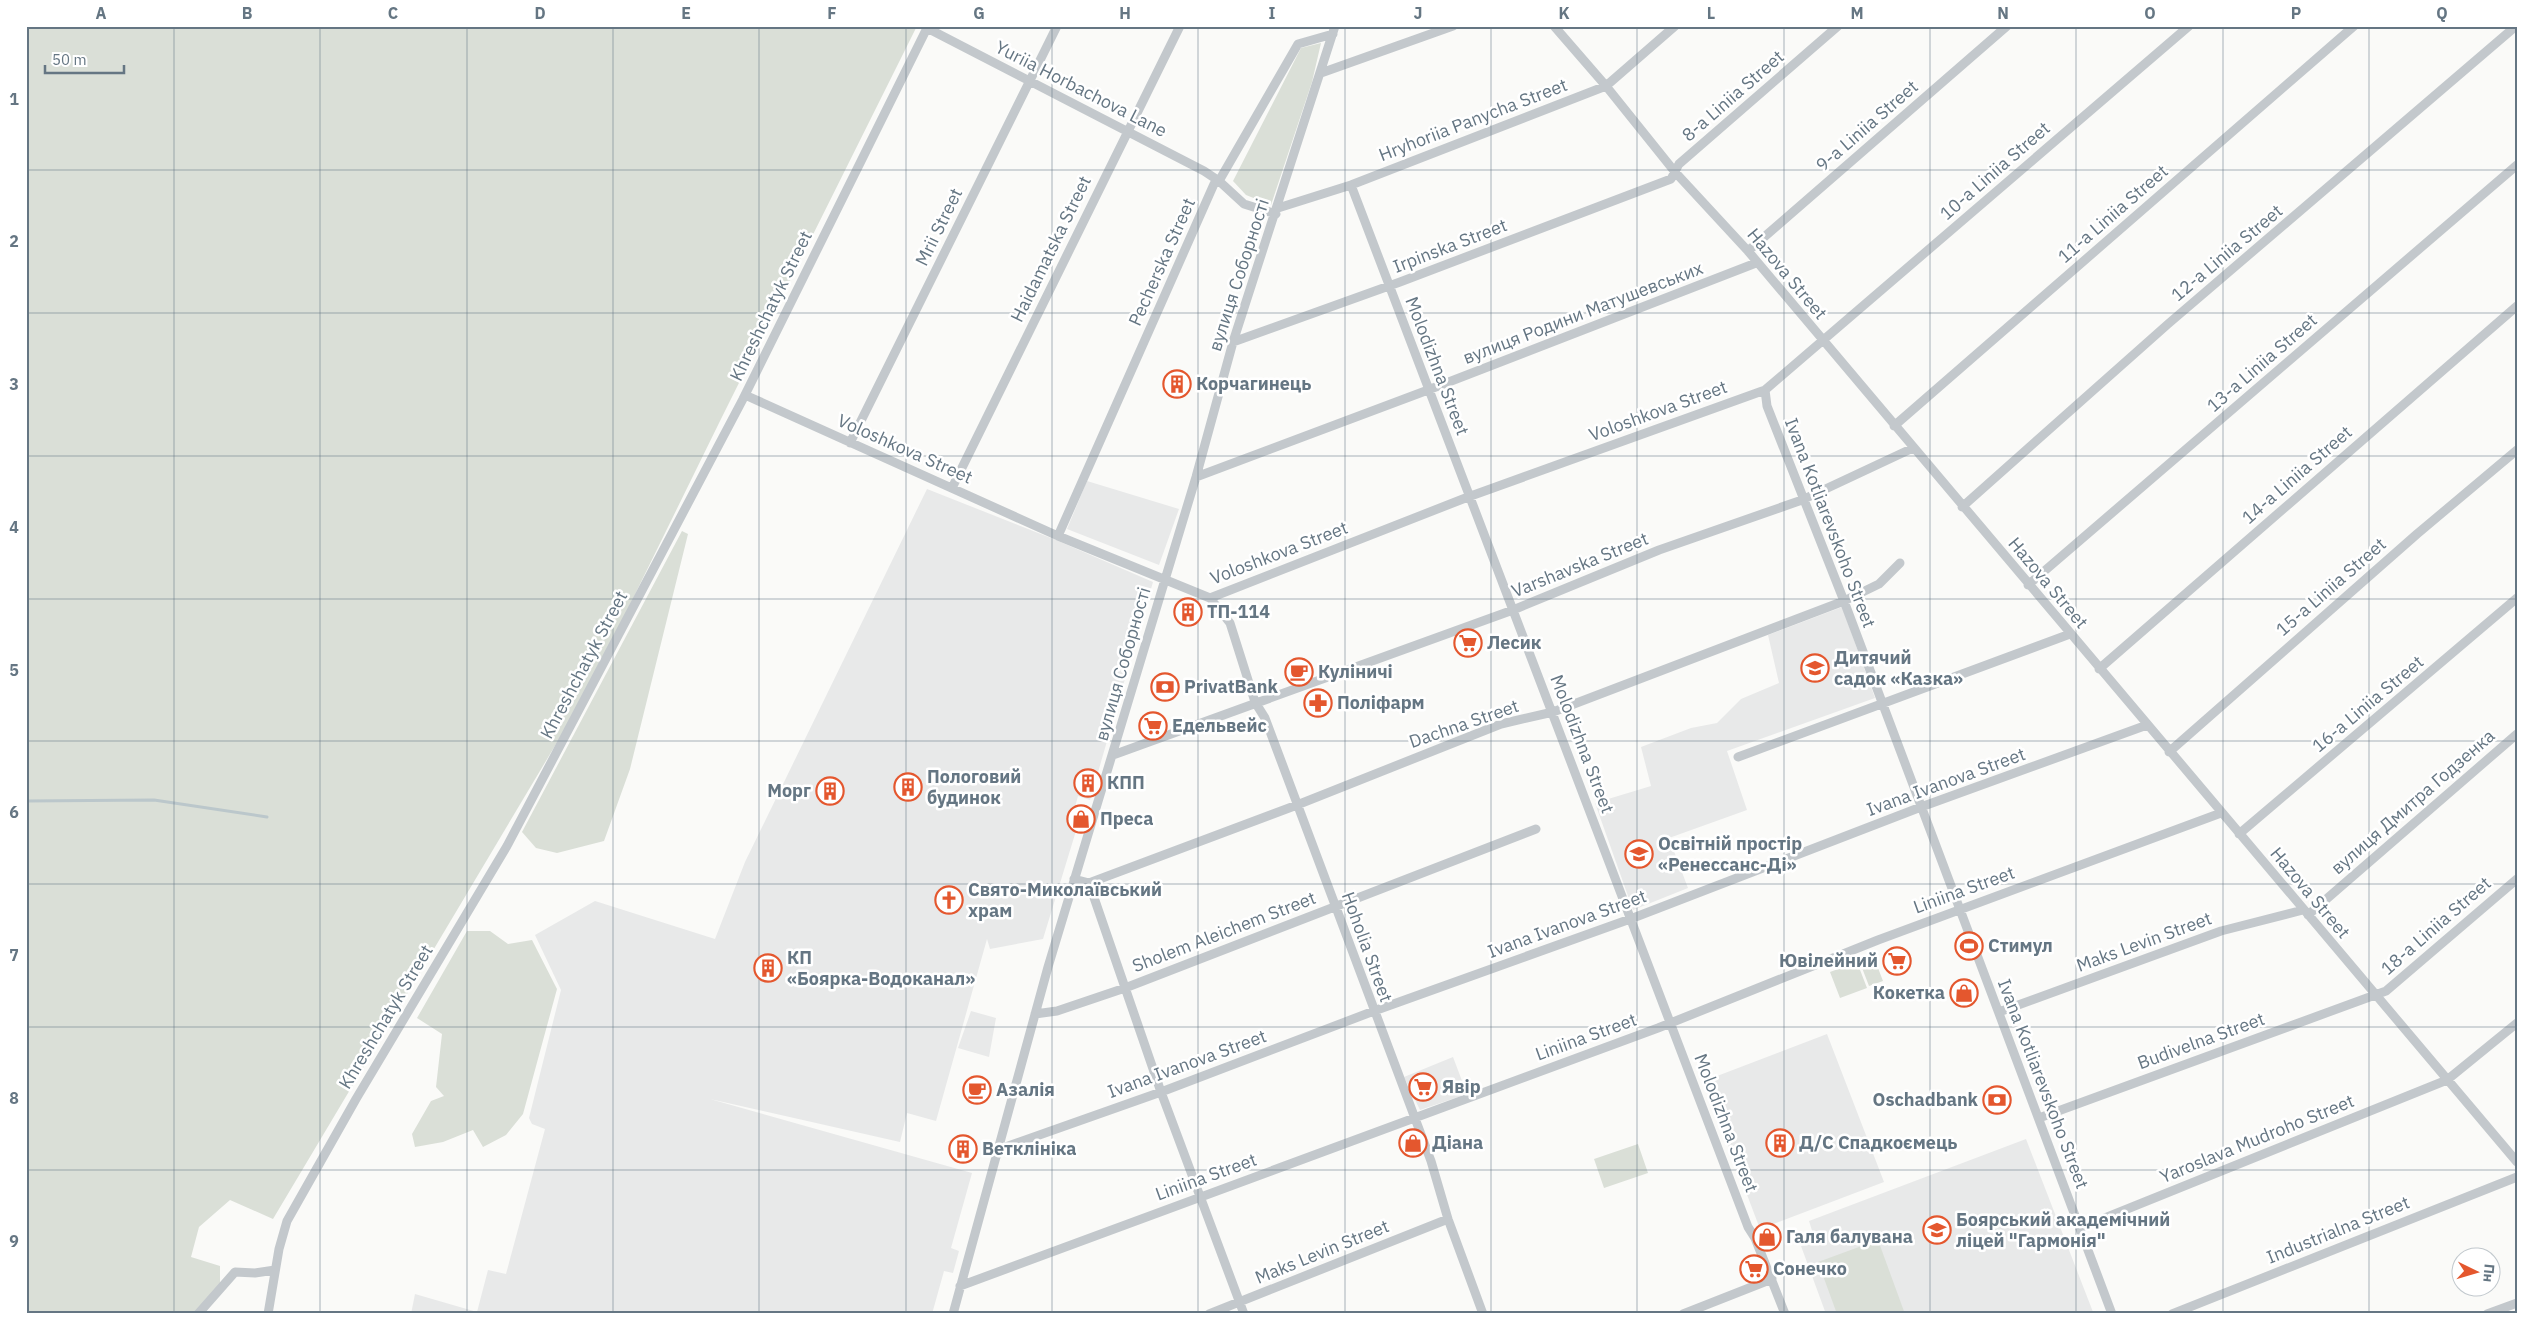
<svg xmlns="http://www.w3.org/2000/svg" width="2543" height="1340" font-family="'IBM Plex Sans',sans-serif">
<rect width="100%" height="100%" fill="#fafaf8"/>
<path fill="#e8e9e9" d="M1087 481 1179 509 1159 565 1067 529Z
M927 489 1056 540 1153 582 1090 800 1078 796 1072 818 1079 821 1043 939 990 949 987 939 936 1121 907 1113 900 1142 710 1099 972 1173 951 1248 959 1251 953 1273 944 1271 932 1314H411L415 1294 477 1312 488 1270 506 1274 545 1129 532 1124 529 1118 561 990 535 935 595 901 715 939 745 862Z
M1842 607 1875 698 1727 751 1747 810 1669 838 1688 888 1633 910 1595 803 1651 786 1641 747 1691 728 1717 723 1741 699 1779 683 1768 635Z
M971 1011 996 1018 989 1057 958 1048Z
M1827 1034 1884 1182 1760 1229 1704 1081Z
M1453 1057 1467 1094 1420 1110 1404 1077Z
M2026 1139 2093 1312 2087 1314H1826L1801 1246 1815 1240 1809 1221Z"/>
<path fill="#dadfd7" d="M26 26H917L720 421 587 692 273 1219 230 1200 199 1227 191 1257 220 1266V1292L204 1314H26Z
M1321 43 1312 82 1271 205 1246 195 1233 181 1301 48Z
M682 531 688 534 630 769 604 841 557 853 536 848 522 832Z
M467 931H490L508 944 532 940 557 989 523 1114 506 1135 483 1147 473 1130 443 1142 415 1147 412 1134 431 1101 444 1096 436 1087 442 1034 417 1018Z
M1873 955 1883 981 1869 986 1859 960Z
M1857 962 1867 988 1840 998 1830 972Z
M1638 1144 1648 1173 1604 1188 1594 1159Z
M1878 1240 1905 1314H1837L1818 1262Z"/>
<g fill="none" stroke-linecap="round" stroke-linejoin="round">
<path stroke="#bbc7cb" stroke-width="3" d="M26 801 154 800 267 817"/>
<path stroke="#c3c8cc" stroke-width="9" d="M1554 26 1606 86 1675 172 1748 251 2517 1162
M927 28 1204 171 1219 181 1244 204 1276 214
M1321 73 1453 26
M1351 185 1748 1227 1755 1238 1785 1314
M1278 208 1351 185 1606 86 1675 26
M1748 251 2007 26
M1233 342 1400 282 1671 179 1679 164 1838 26
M1765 390 1767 406 1844 601 2112 1314
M745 395 1058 536 1210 598 1468 497 1765 390 2189 26
M1894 426 2354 26
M850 443 1057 26
M1196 477 1428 390 1756 263
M952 488 1180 26
M1962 507 2168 324 2516 26
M1058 536 1214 184 1219 181 1298 44 1333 34
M2028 585 2517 165
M1210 598 1230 623 1255 702 1265 718 1431 1161 1448 1219 1483 1314
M2099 669 2517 306
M2169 752 2417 534 2517 450
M1113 755 1513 610 1659 550 1802 500 1913 448
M1738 757 2070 634
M2239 834 2517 598
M1074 879 1089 883 1161 1092 1244 1314
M1089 883 1297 805 1501 724 1553 712 1844 601 1879 584 1900 563
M2308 915 2517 734
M1999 1012 2221 931 2303 910
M1035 1014 1057 1011 1125 988 1536 829
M2039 1118 2386 991 2517 879
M997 1150 1161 1092 1374 1011 1633 918 1921 807 2147 725
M2080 1228 2447 1080 2517 1023
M960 1286 1658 1028 1878 940 2221 813
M198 1314 235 1272 255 1273 275 1270
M268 1314 279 1249 287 1221 356 1099 507 846 743 399 928 26
M953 1314 1048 967 1196 477 1233 342 1335 26
M1209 1314 1448 1219
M1683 1314 1772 1279
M2172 1314 2517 1177
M2487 1314 2517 1303"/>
</g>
<path fill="none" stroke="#657683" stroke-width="1" stroke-opacity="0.55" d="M174 26V1314M320 26V1314M467 26V1314M613 26V1314M759 26V1314M906 26V1314M1052 26V1314M1198 26V1314M1345 26V1314M1491 26V1314M1637 26V1314M1784 26V1314M1930 26V1314M2076 26V1314M2223 26V1314M2369 26V1314M26 170H2517M26 313H2517M26 456H2517M26 599H2517M26 741H2517M26 884H2517M26 1027H2517M26 1170H2517"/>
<defs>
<g id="building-ring" transform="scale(1.4375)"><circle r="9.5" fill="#fff" stroke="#e4572e" stroke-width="1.5"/><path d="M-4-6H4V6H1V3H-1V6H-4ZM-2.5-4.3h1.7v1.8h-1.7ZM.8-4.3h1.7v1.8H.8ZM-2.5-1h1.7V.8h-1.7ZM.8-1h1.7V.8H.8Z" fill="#e4572e"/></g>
<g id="supermarket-ring" transform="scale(1.4375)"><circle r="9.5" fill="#fff" stroke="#e4572e" stroke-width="1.5"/><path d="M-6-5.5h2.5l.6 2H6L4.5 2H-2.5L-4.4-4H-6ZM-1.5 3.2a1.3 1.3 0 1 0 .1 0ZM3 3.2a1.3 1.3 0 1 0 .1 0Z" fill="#e4572e"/></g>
<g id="school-ring" transform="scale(1.4375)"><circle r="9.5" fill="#fff" stroke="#e4572e" stroke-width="1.5"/><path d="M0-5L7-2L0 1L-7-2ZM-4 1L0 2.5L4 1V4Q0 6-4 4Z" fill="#e4572e"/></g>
<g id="cafe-ring" transform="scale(1.4375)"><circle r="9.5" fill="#fff" stroke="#e4572e" stroke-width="1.5"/><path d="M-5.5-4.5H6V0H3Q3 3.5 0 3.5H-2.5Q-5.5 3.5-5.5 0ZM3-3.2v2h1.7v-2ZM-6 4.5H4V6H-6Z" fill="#e4572e"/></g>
<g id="bank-ring" transform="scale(1.4375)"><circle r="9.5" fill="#fff" stroke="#e4572e" stroke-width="1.5"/><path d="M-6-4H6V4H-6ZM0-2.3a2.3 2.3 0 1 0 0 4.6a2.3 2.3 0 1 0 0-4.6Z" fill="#e4572e"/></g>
<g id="pharmacy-ring" transform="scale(1.4375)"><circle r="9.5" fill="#fff" stroke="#e4572e" stroke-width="1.5"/><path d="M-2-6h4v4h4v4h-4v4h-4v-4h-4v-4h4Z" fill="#e4572e"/></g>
<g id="shop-ring" transform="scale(1.4375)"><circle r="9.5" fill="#fff" stroke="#e4572e" stroke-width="1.5"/><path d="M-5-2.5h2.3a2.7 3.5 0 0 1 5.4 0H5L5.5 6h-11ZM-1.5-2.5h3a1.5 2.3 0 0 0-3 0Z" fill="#e4572e"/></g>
<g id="university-ring" transform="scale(1.4375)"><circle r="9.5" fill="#fff" stroke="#e4572e" stroke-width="1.5"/><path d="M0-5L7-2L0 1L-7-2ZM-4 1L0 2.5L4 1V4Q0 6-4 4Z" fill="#e4572e"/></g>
<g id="church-ring" transform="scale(1.4375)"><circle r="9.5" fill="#fff" stroke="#e4572e" stroke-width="1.5"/><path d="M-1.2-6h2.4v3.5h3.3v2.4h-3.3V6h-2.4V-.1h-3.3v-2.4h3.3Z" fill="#e4572e"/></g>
<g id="stadium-ring" transform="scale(1.4375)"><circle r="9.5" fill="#fff" stroke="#e4572e" stroke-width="1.5"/><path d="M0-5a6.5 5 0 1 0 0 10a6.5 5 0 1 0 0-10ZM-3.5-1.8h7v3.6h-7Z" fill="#e4572e"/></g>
</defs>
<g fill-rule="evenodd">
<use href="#building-ring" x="1177" y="384"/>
<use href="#building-ring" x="1188" y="612"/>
<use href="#supermarket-ring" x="1468" y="643"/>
<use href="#school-ring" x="1815" y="668"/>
<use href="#cafe-ring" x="1299" y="672"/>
<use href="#bank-ring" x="1165" y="687"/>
<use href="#pharmacy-ring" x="1318" y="703"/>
<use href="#supermarket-ring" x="1153" y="726"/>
<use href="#building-ring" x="1088" y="783"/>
<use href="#building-ring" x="908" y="787"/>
<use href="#building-ring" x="830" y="791"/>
<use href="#shop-ring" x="1081" y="819"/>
<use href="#university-ring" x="1639" y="854"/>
<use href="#church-ring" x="949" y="900"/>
<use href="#stadium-ring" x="1969" y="946"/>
<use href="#supermarket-ring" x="1897" y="961"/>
<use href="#building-ring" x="768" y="968"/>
<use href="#shop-ring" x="1964" y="993"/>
<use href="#supermarket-ring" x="1423" y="1087"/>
<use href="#cafe-ring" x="977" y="1090"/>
<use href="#bank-ring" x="1997" y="1100"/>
<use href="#shop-ring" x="1413" y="1143"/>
<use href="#building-ring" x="1780" y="1143"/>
<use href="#building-ring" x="963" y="1149"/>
<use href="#school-ring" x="1937" y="1230"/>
<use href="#shop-ring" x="1767" y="1237"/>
<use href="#supermarket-ring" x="1754" y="1269"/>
</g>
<g text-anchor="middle" stroke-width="5" stroke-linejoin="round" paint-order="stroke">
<g font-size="18" fill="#657683" stroke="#fff">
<text transform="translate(1081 89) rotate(27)" y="6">Yuriia Horbachova Lane</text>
<text transform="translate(1733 96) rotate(-41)" y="6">8-a Liniia Street</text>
<text transform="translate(1473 120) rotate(-21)" y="6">Hryhoriia Panycha Street</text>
<text transform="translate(1867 126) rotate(-41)" y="6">9-a Liniia Street</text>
<text transform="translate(1995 171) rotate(-41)" y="6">10-a Liniia Street</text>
<text transform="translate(2113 214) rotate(-41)" y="6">11-a Liniia Street</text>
<text transform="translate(939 227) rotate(-64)" y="6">Mrii Street</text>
<text transform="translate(1450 246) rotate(-21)" y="6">Irpinska Street</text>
<text transform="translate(1051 249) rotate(-64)" y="6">Haidamatska Street</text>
<text transform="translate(2227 253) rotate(-40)" y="6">12-a Liniia Street</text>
<text transform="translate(1162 262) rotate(-66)" y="6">Pecherska Street</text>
<text transform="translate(1787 274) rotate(50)" y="6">Hazova Street</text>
<text transform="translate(1239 275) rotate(-72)" y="6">вулиця Соборності</text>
<text transform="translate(771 306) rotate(-64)" y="6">Khreshchatyk Street</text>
<text transform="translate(1583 313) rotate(-21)" y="6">вулиця Родини Матушевських</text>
<text transform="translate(2262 363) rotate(-41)" y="6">13-a Liniia Street</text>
<text transform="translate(1437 366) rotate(69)" y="6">Molodizhna Street</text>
<text transform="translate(1658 411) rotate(-20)" y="6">Voloshkova Street</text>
<text transform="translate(905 449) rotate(24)" y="6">Voloshkova Street</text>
<text transform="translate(2297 475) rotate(-41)" y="6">14-a Liniia Street</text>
<text transform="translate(1830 523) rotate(69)" y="6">Ivana Kotliarevskoho Street</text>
<text transform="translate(1279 553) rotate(-21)" y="6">Voloshkova Street</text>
<text transform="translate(1580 565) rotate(-22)" y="6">Varshavska Street</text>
<text transform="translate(2048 583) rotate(50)" y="6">Hazova Street</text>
<text transform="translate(2331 587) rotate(-41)" y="6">15-a Liniia Street</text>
<text transform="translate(1123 664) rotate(-74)" y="6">вулиця Соборності</text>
<text transform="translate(584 665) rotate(-62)" y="6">Khreshchatyk Street</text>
<text transform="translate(2368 704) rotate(-40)" y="6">16-a Liniia Street</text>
<text transform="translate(1464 724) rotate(-19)" y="6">Dachna Street</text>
<text transform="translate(1582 744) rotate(69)" y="6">Molodizhna Street</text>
<text transform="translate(1946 782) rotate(-20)" y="6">Ivana Ivanova Street</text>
<text transform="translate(2413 802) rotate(-41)" y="6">вулиця Дмитра Годзенка</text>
<text transform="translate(1964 890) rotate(-20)" y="6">Liniina Street</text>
<text transform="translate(2310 893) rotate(50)" y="6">Hazova Street</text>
<text transform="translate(1567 924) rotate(-20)" y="6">Ivana Ivanova Street</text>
<text transform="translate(2436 926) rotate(-41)" y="6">18-a Liniia Street</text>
<text transform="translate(1224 932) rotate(-21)" y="6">Sholem Aleichem Street</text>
<text transform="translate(2144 942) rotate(-20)" y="6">Maks Levin Street</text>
<text transform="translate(1367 947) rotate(70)" y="6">Hoholia Street</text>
<text transform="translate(386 1017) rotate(-59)" y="6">Khreshchatyk Street</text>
<text transform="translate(1586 1037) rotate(-20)" y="6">Liniina Street</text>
<text transform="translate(2201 1041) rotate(-20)" y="6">Budivelna Street</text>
<text transform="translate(1187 1064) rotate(-20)" y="6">Ivana Ivanova Street</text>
<text transform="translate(2043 1084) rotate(69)" y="6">Ivana Kotliarevskoho Street</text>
<text transform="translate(1726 1123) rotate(69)" y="6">Molodizhna Street</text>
<text transform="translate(2257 1139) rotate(-22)" y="6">Yaroslava Mudroho Street</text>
<text transform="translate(1206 1177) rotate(-20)" y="6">Liniina Street</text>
<text transform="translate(2338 1230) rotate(-22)" y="6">Industrialna Street</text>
<text transform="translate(1322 1252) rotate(-22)" y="6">Maks Levin Street</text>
</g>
<g font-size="18" font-weight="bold" fill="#657683" stroke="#fff" text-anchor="start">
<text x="1196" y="390">Корчагинець</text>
<text x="1207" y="618">ТП-114</text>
<text x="1487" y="649">Лесик</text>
<text x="1834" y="664">Дитячий<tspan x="1834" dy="21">садок «Казка»</tspan></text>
<text x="1318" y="678">Куліничі</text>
<text x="1184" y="693">PrivatBank</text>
<text x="1337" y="709">Поліфарм</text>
<text x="1172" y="732">Едельвейс</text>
<text x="927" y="783">Пологовий<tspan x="927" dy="21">будинок</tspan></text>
<text x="1107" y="789">КПП</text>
<text x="811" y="797" text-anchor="end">Морг</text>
<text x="1100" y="825">Преса</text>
<text x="1658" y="850">Освітній простір<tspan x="1658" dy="21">«Ренессанс-Ді»</tspan></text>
<text x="968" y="896">Свято-Миколаївський<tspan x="968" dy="21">храм</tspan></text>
<text x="1988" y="952">Стимул</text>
<text x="787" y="964">КП<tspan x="787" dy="21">«Боярка-Водоканал»</tspan></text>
<text x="1878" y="967" text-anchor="end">Ювілейний</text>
<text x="1945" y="999" text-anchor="end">Кокетка</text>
<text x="1442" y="1093">Явір</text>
<text x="996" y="1096">Азалія</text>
<text x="1978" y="1106" text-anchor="end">Oschadbank</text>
<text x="1432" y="1149">Діана</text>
<text x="1799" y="1149">Д/С Спадкоємець</text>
<text x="982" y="1155">Ветклініка</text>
<text x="1956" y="1226">Боярський академічний<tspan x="1956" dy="21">ліцей "Гармонія"</tspan></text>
<text x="1786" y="1243">Галя балувана</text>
<text x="1773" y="1275">Сонечко</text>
</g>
</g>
<rect width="2543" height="1340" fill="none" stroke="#ffffff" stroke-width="55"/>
<g transform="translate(2476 1272) rotate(95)"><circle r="24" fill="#ffffff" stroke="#c1c8cd"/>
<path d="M0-4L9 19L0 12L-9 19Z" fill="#e4572e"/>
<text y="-8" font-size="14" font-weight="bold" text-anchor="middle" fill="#657683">Пн</text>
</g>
<path d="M45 65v8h79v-8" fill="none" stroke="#657683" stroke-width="2.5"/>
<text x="52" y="65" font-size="15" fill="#657683" stroke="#ffffff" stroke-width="4" paint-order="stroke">50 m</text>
<rect x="28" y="28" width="2488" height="1284" fill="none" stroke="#657683" stroke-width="2"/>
<g font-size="16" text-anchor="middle" font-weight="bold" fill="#657683">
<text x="101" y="19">A</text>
<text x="247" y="19">B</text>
<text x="393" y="19">C</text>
<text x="540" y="19">D</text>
<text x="686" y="19">E</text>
<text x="832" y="19">F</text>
<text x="979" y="19">G</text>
<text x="1125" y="19">H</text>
<text x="1272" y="19">I</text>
<text x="1418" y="19">J</text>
<text x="1564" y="19">K</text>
<text x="1711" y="19">L</text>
<text x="1857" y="19">M</text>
<text x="2003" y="19">N</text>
<text x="2150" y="19">O</text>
<text x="2296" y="19">P</text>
<text x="2442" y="19">Q</text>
<text x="14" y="105">1</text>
<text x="14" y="247">2</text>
<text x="14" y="390">3</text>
<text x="14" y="533">4</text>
<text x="14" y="676">5</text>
<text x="14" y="818">6</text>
<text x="14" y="961">7</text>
<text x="14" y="1104">8</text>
<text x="14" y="1247">9</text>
</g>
</svg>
